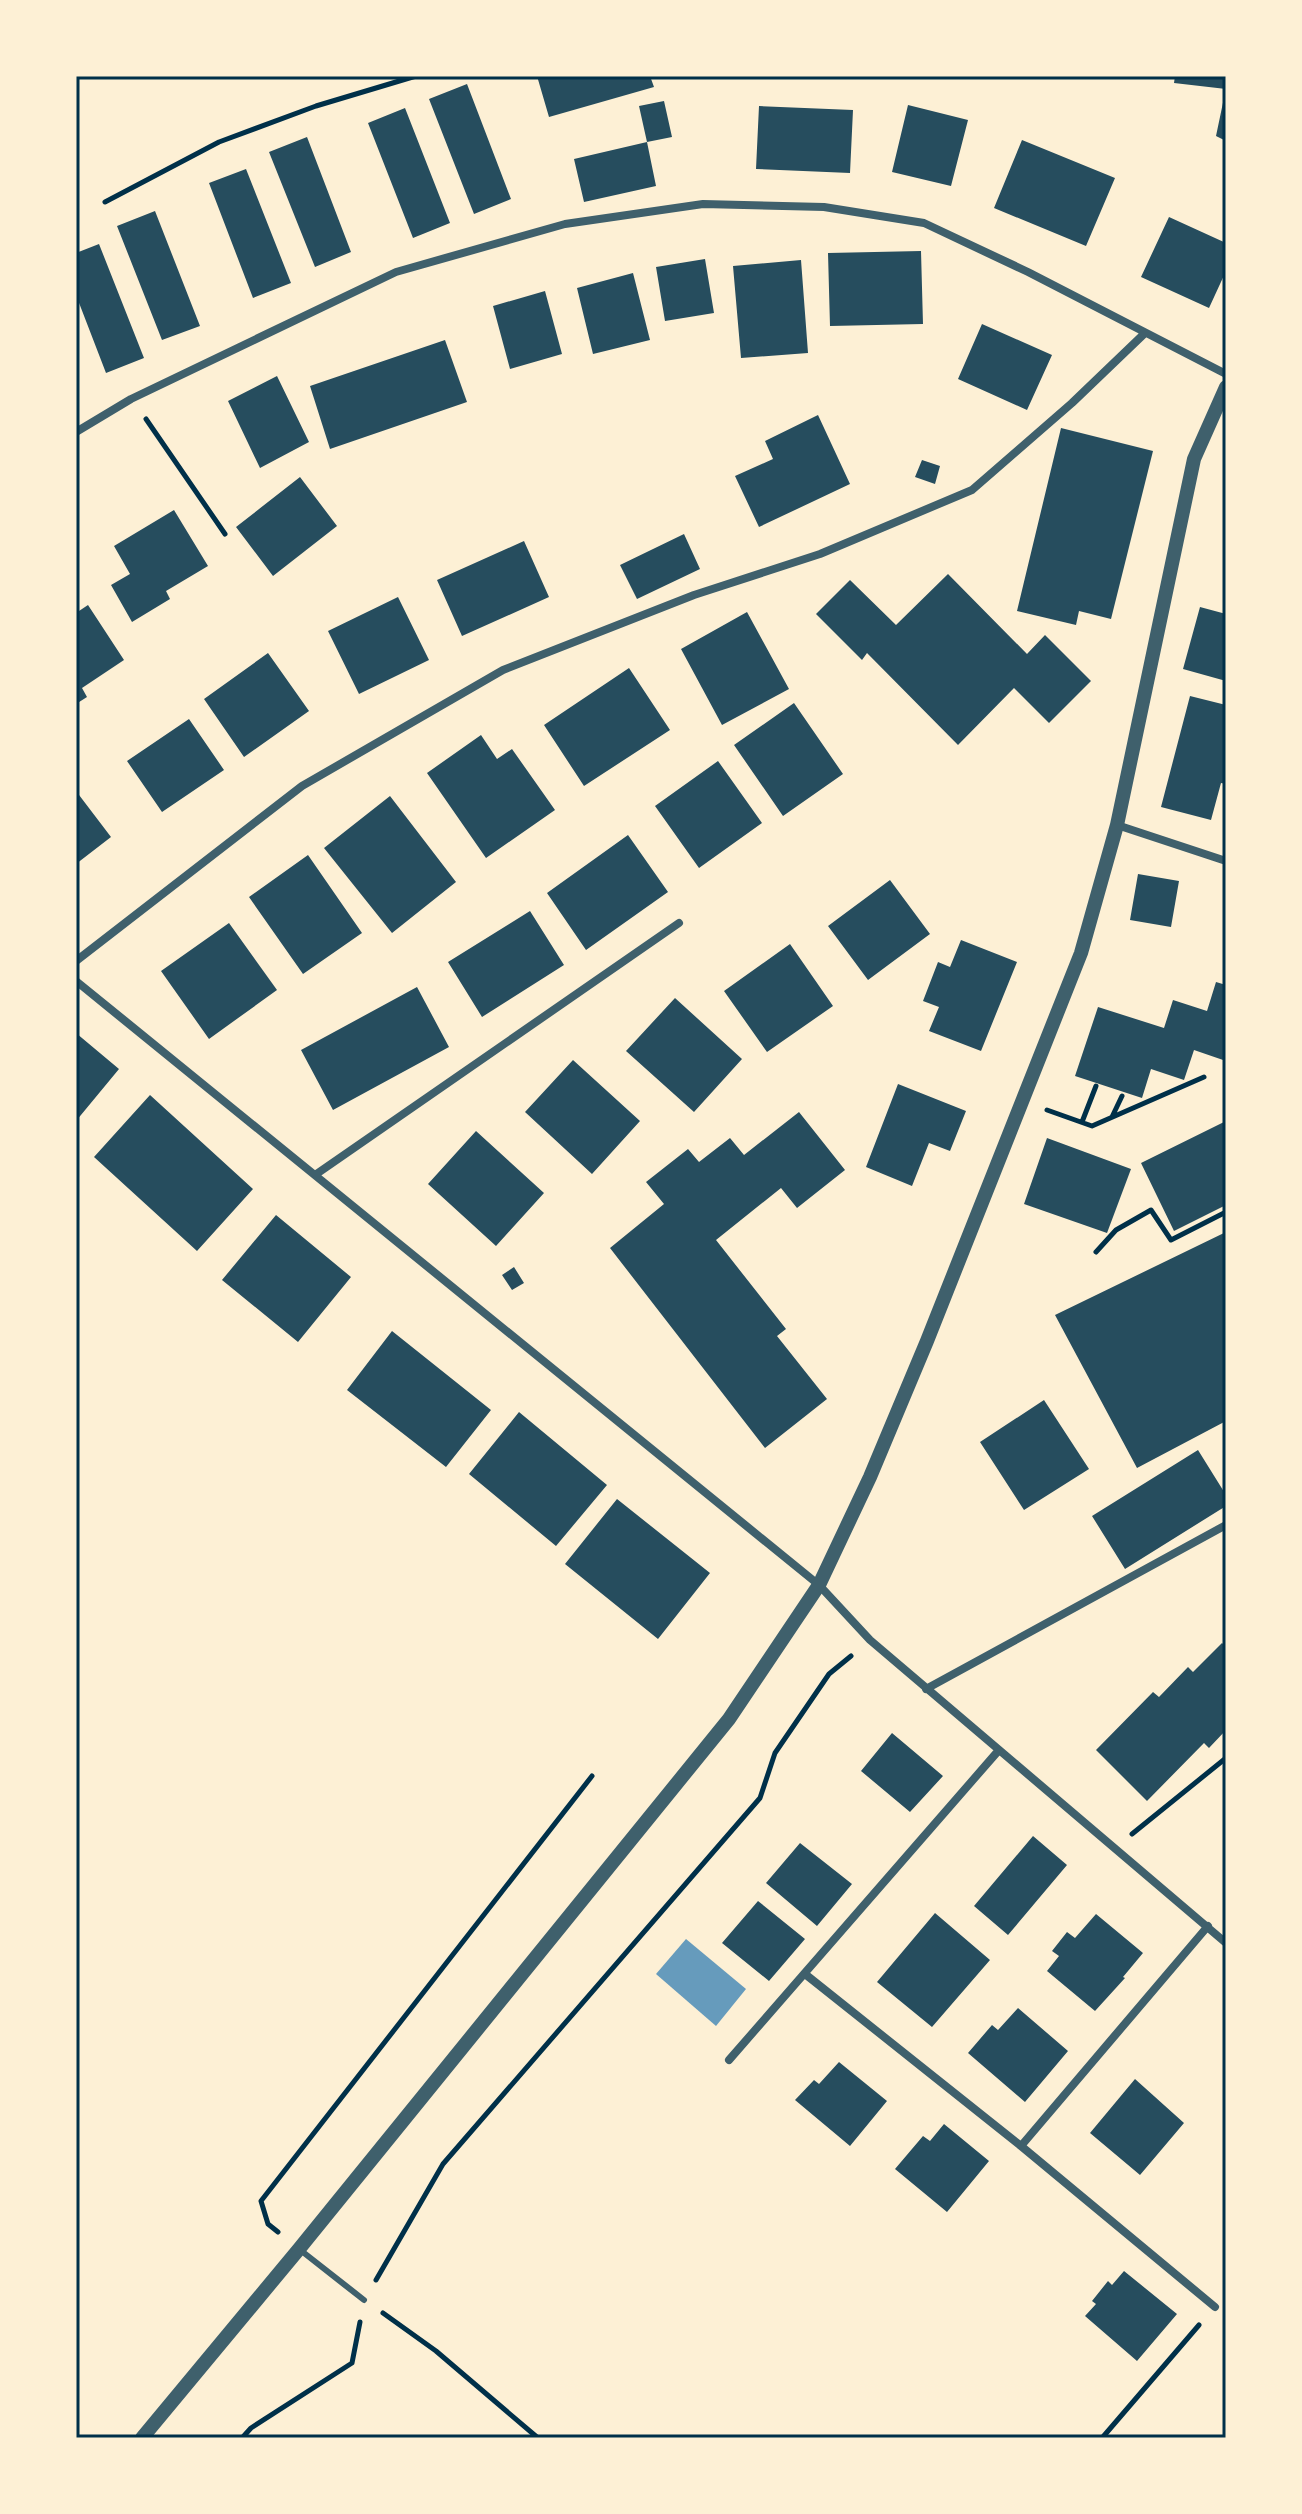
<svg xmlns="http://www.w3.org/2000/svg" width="1302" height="2514" font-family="Poppins,sans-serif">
<rect width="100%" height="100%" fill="#fdf0d5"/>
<path fill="#669bbc" d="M686 1939 746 1989 716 2026 656 1974Z"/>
<path fill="#264d5e" d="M537 76H650L654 87 549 117Z
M1175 76H1226V89L1174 83Z
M467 84 511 199 474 214 429 99Z
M1225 93H1226V141L1216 136Z
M664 101 672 137 647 142 639 106Z
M908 105 968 120 951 186 892 172Z
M759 106 853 110 850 173 756 169Z
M405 108 450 223 413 238 368 123Z
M307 137 351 252 315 267 269 152Z
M1022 140 1115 178 1086 246 994 208Z
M647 142 656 186 584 202 574 159Z
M246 169 291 283 253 298 209 183Z
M155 211 200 326 162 340 117 226Z
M1169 217 1226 243V271L1209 308 1141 277Z
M99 244 144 358 106 373 76 295V253Z
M921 251 923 324 830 326 828 253Z
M705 259 714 313 665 321 656 267Z
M801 260 808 353 741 358 733 266Z
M633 273 650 340 593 354 577 288Z
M545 291 562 354 510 369 493 306Z
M982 324 1052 355 1027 410 958 379Z
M445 340 467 402 330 449 310 386Z
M277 376 309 442 260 468 228 401Z
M818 415 850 484 759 527 735 476 773 459 765 441Z
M1061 428 1153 451 1111 619 1079 611 1076 625 1017 611Z
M922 460 940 466 935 484 915 477Z
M300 477 337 526 273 576 236 527Z
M174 510 208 566 166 591 170 599 132 622 111 585 130 574 114 546Z
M684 534 700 569 637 599 620 565Z
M524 541 549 597 462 636 437 580Z
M948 574 1027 654 1045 635 1091 681 1049 723 1014 688 958 745 867 653 862 660 816 614 850 580 896 625Z
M398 597 429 660 359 694 328 631Z
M88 605 124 660 82 688 87 697 76 704V613Z
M1200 607 1226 614V681L1183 669Z
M747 612 789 689 722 725 681 649Z
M268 653 309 711 244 757 204 699Z
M629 668 670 730 584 786 544 725Z
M1190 696 1226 705V784L1221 783 1211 820 1161 807Z
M794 703 843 774 783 816 734 745Z
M189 719 224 770 162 812 127 761Z
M481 735 497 759 512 749 555 810 486 858 427 773Z
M718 761 762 823 699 868 655 806Z
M76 791 111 837 76 864Z
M390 796 456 882 392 933 324 848Z
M628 835 668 892 586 950 547 893Z
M308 855 362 933 303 974 249 897Z
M1138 874 1179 881 1171 927 1130 920Z
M890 880 930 934 868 980 828 926Z
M530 911 564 965 482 1017 448 962Z
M229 923 277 990 209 1039 161 971Z
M961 940 1017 962 981 1051 929 1031 939 1007 923 1001 938 962 950 967Z
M790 944 833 1006 767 1052 724 991Z
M1216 982 1226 985V1061L1194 1050 1184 1080 1151 1069 1142 1098 1075 1076 1098 1007 1164 1028 1173 1000 1207 1011Z
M417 987 449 1047 333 1110 301 1050Z
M675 998 742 1059 694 1112 626 1051Z
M76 1033 119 1069 76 1121Z
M573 1060 640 1121 592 1174 525 1112Z
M898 1084 966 1111 950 1151 929 1143 912 1186 866 1167Z
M150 1095 253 1189 197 1251 94 1157Z
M799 1112 845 1170 797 1208 781 1188 716 1240 786 1329 777 1336 827 1399 765 1448 610 1248 664 1204 646 1182 688 1149 699 1162 730 1138 744 1155Z
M1226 1121V1205L1174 1231 1141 1163Z
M476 1131 544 1193 496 1246 428 1184Z
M1047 1138 1131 1169 1107 1233 1024 1204Z
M276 1215 351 1277 298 1342 222 1280Z
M1226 1232V1421L1137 1468 1055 1315Z
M514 1267 524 1283 512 1290 502 1275Z
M392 1331 491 1410 446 1467 347 1390Z
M1044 1400 1089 1469 1024 1510 980 1442Z
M519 1412 607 1485 556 1546 469 1474Z
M1198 1450 1226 1495V1506L1125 1569 1092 1516Z
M617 1499 710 1573 658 1639 565 1564Z
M1222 1643 1226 1647V1730L1209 1748 1204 1743 1147 1801 1096 1750 1153 1692 1159 1697 1188 1667 1193 1672Z
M892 1733 943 1776 910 1812 861 1771Z
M1033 1836 1067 1865 1008 1935 974 1906Z
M800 1843 852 1884 817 1926 766 1883Z
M758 1901 805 1939 769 1981 722 1943Z
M935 1913 990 1960 932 2027 877 1982Z
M1096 1914 1143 1953 1123 1977 1125 1978 1095 2011 1047 1971 1059 1956 1052 1951 1067 1932 1075 1938Z
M1018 2008 1068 2051 1025 2102 968 2053 992 2025 998 2030Z
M839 2062 887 2101 850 2146 795 2100 814 2080 819 2084Z
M1135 2079 1184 2123 1140 2175 1090 2133Z
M944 2124 989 2161 947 2212 895 2169 923 2136 930 2141Z
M1124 2271 1177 2314 1137 2361 1085 2316 1096 2304 1092 2301 1108 2281 1112 2285Z"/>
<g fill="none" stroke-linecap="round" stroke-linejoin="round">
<path stroke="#003049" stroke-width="5" d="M105 202 219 142 316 106 416 76
M146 419 225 534
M1047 1110 1092 1126 1204 1077
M1112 1117 1122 1096
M1082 1122 1096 1086
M1096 1252 1116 1230 1151 1210 1171 1240 1226 1212
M1132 1834 1226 1758
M278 2232 268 2224 261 2201 592 1776
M376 2280 443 2164 760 1798 775 1753 829 1674 851 1656
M383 2313 436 2351 538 2438
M242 2438 251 2428 352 2363 360 2322
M1102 2438 1199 2325"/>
<path stroke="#3f606c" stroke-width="6" d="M299 2249 364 2300"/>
<path stroke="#3f606c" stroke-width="8" d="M76 432 131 399 396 272 565 224 703 204 824 207 924 223 1028 272 1226 374
M1117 825 1226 861
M76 961 302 786 503 670 694 595 820 554 972 490 1072 403 1145 333
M76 981 819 1585 870 1640 1226 1943
M315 1175 679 923
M926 1689 1226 1525
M805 1974 1021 2146 1215 2307
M729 2060 999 1750
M1021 2146 1208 1926"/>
<path stroke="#3f606c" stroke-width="14" d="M142 2438 299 2249 729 1719 819 1585 870 1477 927 1341 1081 953 1117 825 1194 459 1226 387"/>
</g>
<rect width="1302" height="2514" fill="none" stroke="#fdf0d5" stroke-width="156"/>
<rect x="78" y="78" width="1146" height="2358" fill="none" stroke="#003049" stroke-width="3"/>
</svg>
